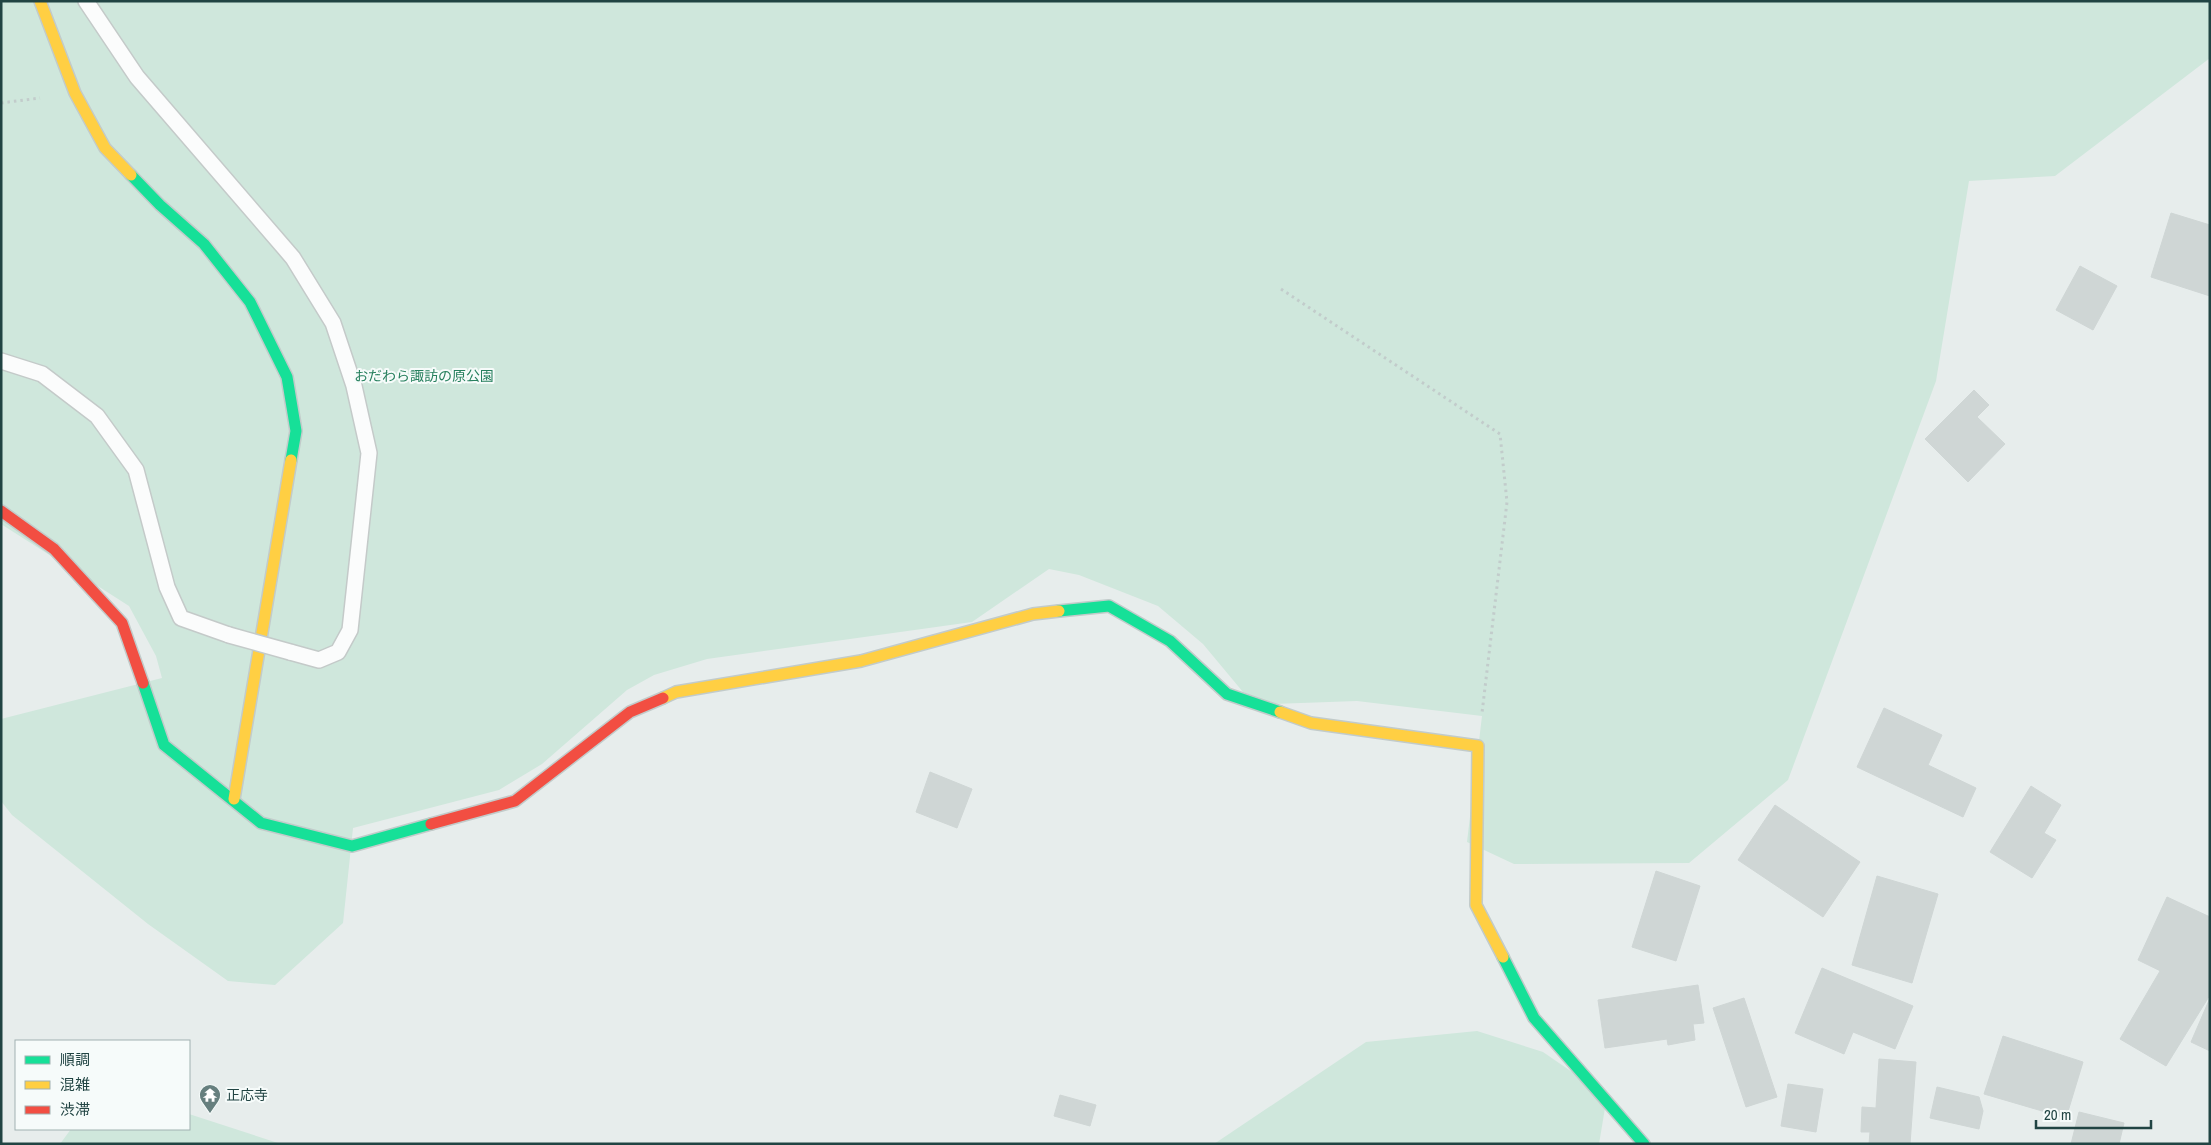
<svg xmlns="http://www.w3.org/2000/svg" width="2211" height="1145" font-family="'Archivo Narrow','Noto Sans JP',sans-serif">
<rect width="100%" height="100%" fill="#e7edec"/>
<path fill="#cfe7dc" d="M1 1H2210V58L2055 176 1969 181 1936 381 1788 780 1689 863 1514 864 1467 842 1482 716 1357 701 1273 704 1243 692 1203 644 1158 606 1079 575 1049 569 972 622 707 659 654 675 627 690 542 764 499 790 353 828 343 923 275 985 228 981 148 924 12 815 1 801V719L162 678 156 656 129 606 1 524Z
M1477 1031 1543 1052 1607 1096 1599 1144H1214L1366 1042Z
M189 1114 281 1144H60L71 1129H189Z"/>
<path fill="#cfd6d5" stroke="#cfd6d5" d="M2171 213 2210 225V296L2151 277Z
M2080 266 2117 286 2093 330 2056 310Z
M1974 390 1989 405 1977 417 2005 444 1968 482 1925 439Z
M1884 708 1942 735 1928 765 1976 788 1963 817 1857 767Z
M930 772 972 789 957 828 916 812Z
M2031 786 2061 805 2044 833 2056 840 2032 878 1990 852Z
M1775 805 1860 862 1823 917 1738 860Z
M1656 871 1700 886 1676 961 1632 947Z
M1877 876 1938 894 1912 983 1852 965Z
M2167 897 2210 917V995L2138 960Z
M1822 968 1913 1006 1895 1049 1853 1032 1844 1054 1795 1033Z
M2160 971 2210 995 2166 1066 2120 1039Z
M1698 985 1704 1023 1693 1024 1695 1040 1668 1045 1667 1039 1605 1048 1598 1000Z
M1744 998 1777 1097 1746 1107 1713 1008Z
M2210 998V1051L2191 1042Z
M2003 1036 2083 1062 2066 1118 1984 1094Z
M1879 1059 1916 1062 1910 1144H1869L1870 1132H1861L1862 1107 1876 1108Z
M1788 1084 1823 1089 1816 1132 1781 1126Z
M1937 1087 1979 1097 1983 1111 1979 1129 1930 1118Z
M1060 1095 1096 1105 1090 1126 1054 1116Z
M2079 1112 2124 1123 2119 1144H2071Z"/>
<g fill="none" stroke-linecap="round" stroke-linejoin="round">
<g stroke="#c4cac9" stroke-width="18">
<path id="lane" d="M86 1 137 77 293 258 333 323 354 386 369 453 350 630 338 652 319 660 290 652
M1 361 42 374 97 416 136 470 167 587 181 618 229 635"/>
</g>
<g stroke="#c2cbca" stroke-width="14">
<path id="fast" d="M131 175 160 205 204 244 250 302 287 377 296 431 291 460
M1059 611 1109 606 1170 641 1227 694 1280 712
M143 683 164 745 261 823 352 846 431 824
M1503 957 1534 1018 1644 1144"/>
</g>
<g stroke="#c2cbca" stroke-width="14">
<path id="slow" d="M40 1 75 93 105 148 131 175
M663 698 676 692 861 661 1033 614 1059 611
M1280 712 1311 723 1478 746 1476 905 1503 957
M234 799 291 460"/>
</g>
<g stroke="#c2cbca" stroke-width="14">
<path id="jam" d="M1 511 54 549 122 623 143 683
M431 824 515 801 630 712 663 698"/>
</g>
<path stroke="#c2cccb" stroke-width="3" stroke-dasharray="2.5 4" stroke-linecap="butt" d="M1 103 40 98
M1281 289 1500 434 1507 502 1482 713"/>
<use href="#lane" stroke="#fbfcfc" stroke-width="15"/>
<use href="#fast" stroke="#16e098" stroke-width="11"/>
<use href="#slow" stroke="#ffcf43" stroke-width="11"/>
<use href="#jam" stroke="#f24e42" stroke-width="11"/>
<g stroke="#c4cac9" stroke-width="18" stroke-linecap="butt">
<path id="lane-bridge" d="M229 635 290 652"/>
</g>
<use href="#lane-bridge" stroke="#fbfcfc" stroke-width="15"/>
</g>
<defs>
<g id="temple-pin" transform="scale(1.125)"><path d="M0 17L-7.5 6A9.5 9.5 0 1 1 7.5 6Z" fill="#667f7e" stroke="#f6fbfa"/><path d="M0-6L5-2H3V0L6.5 2.5H4V6H1.5V3h-3V6H-4V2.5H-6.5L-3 0V-2H-5Z" fill="#fff"/></g>
</defs>
<g fill-rule="evenodd">
<use href="#temple-pin" x="210" y="1095"/>
</g>
<g text-anchor="middle" stroke-width="4" stroke-linejoin="round" paint-order="stroke">
<g font-size="14" fill="#27805e" stroke="#f6fbfa">
<text x="424" y="381">おだわら諏訪の原公園</text>
</g>
<g font-size="14" fill="#214443" stroke="#f6fbfa" text-anchor="start">
<text x="226" y="1100">正応寺</text>
</g>
</g>
<rect width="2211" height="1145" fill="none" stroke="#214443" stroke-width="5"/>
<rect x="15" y="1040" width="175" height="90" fill="#f6fbfa" stroke="#a1b2b1"/>
<rect x="25" y="1056" width="25" height="8" fill="#16e098" stroke="#a1b2b1"/>
<text x="60" y="1065" font-size="15" fill="#214443">順調</text>
<rect x="25" y="1081" width="25" height="8" fill="#ffcf43" stroke="#a1b2b1"/>
<text x="60" y="1090" font-size="15" fill="#214443">混雑</text>
<rect x="25" y="1106" width="25" height="8" fill="#f24e42" stroke="#a1b2b1"/>
<text x="60" y="1115" font-size="15" fill="#214443">渋滞</text>
<path d="M2036 1120v8h115v-8" fill="none" stroke="#214443" stroke-width="2.5"/>
<text x="2044" y="1120" font-size="15" fill="#214443" stroke="#f6fbfa" stroke-width="4" paint-order="stroke">20 m</text>
</svg>
